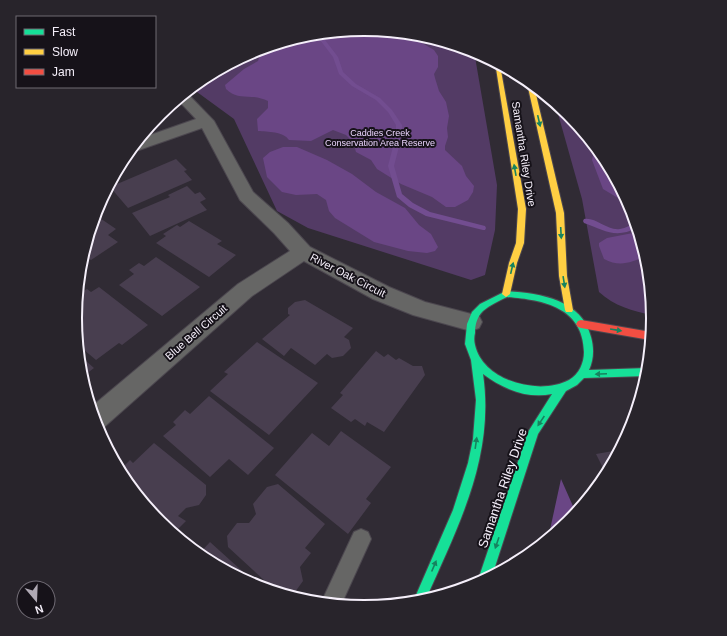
<svg xmlns="http://www.w3.org/2000/svg" width="727" height="636" font-family="Arial,sans-serif">
<rect width="100%" height="100%" fill="#302b34"/>
<path fill="#533b65" d="M364 29 420 35 474 51 497 185 495 230 485 275 471 280 308 228 277 211 234 119 197 92 190 88 203 78 253 51 307 35Z
M555 103C602 142 633 201 647 261 651 278 650 298 652 315 633 311 614 306 599 292L582 199Z"/>
<path fill="#6a4685" d="M298 37H391L411 39 422 43 434 50 438 56V67L434 74 435 78 439 91 446 102 449 116 447 128 448 137 445 146V150L462 166 466 176 474 186 473 192 468 200 455 207H446L432 197 401 184 377 169 371 160 356 152 353 142 346 135 333 130 311 141 289 140C283 131 268 132 258 131L257 119 268 108V101C263 99 257 97 252 97 241 96 234 97 226 89L225 85 244 69 258 61 262 50 266 47Z
M595 146 604 158 627 201 618 198 603 189 592 160Z
M283 147H297L327 160 352 174 376 192 405 208 419 225 431 234 438 247 435 251 427 253 408 251 374 242 335 218 329 211 326 200 317 194 296 195 282 192 267 177 263 158 270 152Z
M638 232 645 256C631 263 619 267 604 259L599 246V243L607 238Z
M561 479 576 513 568 523 548 539Z"/>
<g fill="none" stroke-linecap="round" stroke-linejoin="round">
<path fill="#724d90" fill-rule="evenodd" d="M377 30 385 31 350 36H322L338 57 343 72 356 84 380 98 392 110 402 125V135L394 166 402 194 413 203 430 212 485 226 486 228 485 230H483L426 216 409 207 397 197 388 166 396 135V125L388 112 376 100 352 86 339 74 333 57 317 36 309 34 324 33 350 34Z
M584 219C596 217 607 231 620 229 626 228 630 225 635 223L637 228C615 239 604 230 584 223L583 221Z"/>
</g>
<path fill="#483e4f" d="M176 159 187 170 184 171 192 180 128 208 110 187Z
M187 186 195 194 200 192 206 199 200 202 207 210 150 236 132 213 170 197 168 195Z
M94 214 116 229 108 235 118 242 91 260 82 254Z
M189 221 222 241 217 244 236 255 209 277 156 243 166 236 163 234 177 225 180 227Z
M156 257 200 287 162 316 119 285 134 274 129 270 139 263 144 266Z
M99 287 148 325 122 345 119 343 96 360 77 344 75 318 77 295 87 289 91 292Z
M305 300 353 328 344 337 349 340 351 348 343 356 332 358 327 354 315 365 291 348 284 356 262 339 290 315 288 314V308L295 302Z
M257 342 318 383 269 435 210 391 228 374 224 372Z
M376 351 384 357 388 354 396 360 399 358 413 366H422L425 375 384 432 367 422 365 426 355 419 351 422 331 408 343 395 340 393Z
M78 354 94 368 81 378 80 374Z
M209 396 274 448 248 475 229 459 210 477 163 436 176 425 173 422 185 410 190 414Z
M341 431 391 467 366 499 371 503 348 534 275 475 312 433 329 446Z
M154 443 206 485V495L199 505 186 508 178 516 186 521 173 534 159 522 123 478 119 471 130 460 133 463Z
M619 450 613 461 606 474 596 454Z
M278 484 325 524 305 548 311 553 300 567 303 581 295 592 283 594 277 592 228 547 227 536 237 523H249L256 514 253 504 267 487Z
M210 542 260 587 253 585 198 555Z"/>
<g fill="none" stroke-linecap="round" stroke-linejoin="round">
<g stroke="#4c474f" stroke-width="2">
<path id="lane" d="M361 529 368 532 371 539 341 605 321 603 354 532Z"/>
</g>
<g stroke="#4c474f" stroke-width="2">
<path id="street" d="M186 92 214 121 253 192 288 223 310 247 389 287 425 302 479 316 482 322 479 328 471 331 413 315 373 299 304 261 252 296 103 428 97 430 90 408 238 284 290 251 274 233 240 200 202 128 139 150H129L139 139 196 119 177 99Z"/>
</g>
<g stroke="#4c474f" stroke-width="2">
<path id="fast" d="M506 291C539 293 582 299 591 337 594 348 594 359 589 370L647 368 646 376 584 378 577 385 566 391 538 434 492 576 479 582 478 580 528 432 552 394C527 399 503 389 483 374 495 457 458 526 426 599L413 602 453 510 468 463 473 439 476 400 471 360 465 344 467 324 472 312 480 304ZM507 297C543 300 583 307 584 352 584 363 579 374 569 380 539 396 483 381 475 345 474 341 474 337 475 333 475 325 477 317 483 311 490 305 499 301 507 297Z"/>
</g>
<g stroke="#4c474f" stroke-width="2">
<path id="slow" d="M495 62 500 65 526 209 524 243 517 263 510 294 506 297 502 294 509 263 516 243 518 209Z
M529 82 534 86 564 213 567 276 573 310 572 312H566L565 310 559 276 556 213 527 83Z"/>
</g>
<g stroke="#4c474f" stroke-width="2">
<path id="jam" d="M581 320 651 332 650 340 581 328 578 327 576 324 578 321Z"/>
</g>
<use href="#lane" fill="#666665" fill-rule="evenodd"/>
<use href="#street" fill="#666665" fill-rule="evenodd"/>
<use href="#fast" fill="#16e098" fill-rule="evenodd"/>
<use href="#slow" fill="#ffcf43" fill-rule="evenodd"/>
<use href="#jam" fill="#f24e42" fill-rule="evenodd"/>
</g>
<defs><path id="oneway-solid" d="M-6-.8H1V-3.2L6.5 0L1 3.2V.8H-6Z"/></defs>
<g fill="#16835f">
<use href="#oneway-solid" transform="translate(539 121) rotate(77)"/>
<use href="#oneway-solid" transform="translate(515 170) rotate(-100)"/>
<use href="#oneway-solid" transform="translate(561 233) rotate(87)"/>
<use href="#oneway-solid" transform="translate(512 268) rotate(-77)"/>
<use href="#oneway-solid" transform="translate(564 282) rotate(81)"/>
<use href="#oneway-solid" transform="translate(616 330) rotate(9)"/>
<use href="#oneway-solid" transform="translate(601 374) rotate(178)"/>
<use href="#oneway-solid" transform="translate(541 421) rotate(124)"/>
<use href="#oneway-solid" transform="translate(476 443) rotate(-82)"/>
<use href="#oneway-solid" transform="translate(497 543) rotate(109)"/>
<use href="#oneway-solid" transform="translate(434 566) rotate(-67)"/>
</g>
<g text-anchor="middle" stroke-width="4" stroke-linejoin="round" paint-order="stroke">
<g font-size="9" fill="#ead4fd" stroke="#161219">
<text x="380" y="136">Caddies Creek<tspan x="380" dy="10">Conservation Area Reserve</tspan></text>
</g>
<g font-size="11" fill="#f5effa" stroke="#161219">
<text transform="translate(524 154) rotate(81)" y="4">Samantha Riley Drive</text>
<text transform="translate(348 275) rotate(27)" y="4">River Oak Circuit</text>
<text transform="translate(196 332) rotate(-41)" y="4">Blue Bell Circuit</text>
</g>
<g font-size="13" fill="#f5effa" stroke="#161219">
<text transform="translate(502 488) rotate(-71)" y="5">Samantha Riley Drive</text>
</g>
</g>
<path d="M0 0H727V636H0ZM82 318a282 282 0 1 1 564 0a282 282 0 1 1-564 0Z" fill="#28242b" fill-rule="evenodd"/>
<path fill="none" stroke="#f5effa" stroke-width="2" d="M82 318a282 282 0 1 1 564 0a282 282 0 1 1-564 0Z"/>
<rect x="16" y="16" width="140" height="72" fill="#161219" stroke="#6f6a73"/>
<rect x="24" y="29" width="20" height="6" fill="#16e098" stroke="#6f6a73"/>
<text x="52" y="36" font-size="12" fill="#f5effa">Fast</text>
<rect x="24" y="49" width="20" height="6" fill="#ffcf43" stroke="#6f6a73"/>
<text x="52" y="56" font-size="12" fill="#f5effa">Slow</text>
<rect x="24" y="69" width="20" height="6" fill="#f24e42" stroke="#6f6a73"/>
<text x="52" y="76" font-size="12" fill="#f5effa">Jam</text>
<g transform="translate(36 600) rotate(161)"><circle r="19" fill="#161219" stroke="#6f6a73"/>
<path d="M0-3L7 15L0 10L-7 15Z" fill="#b0aab5"/>
<text y="-6" font-size="11" font-weight="bold" text-anchor="middle" fill="#f5effa">N</text>
</g>
</svg>
